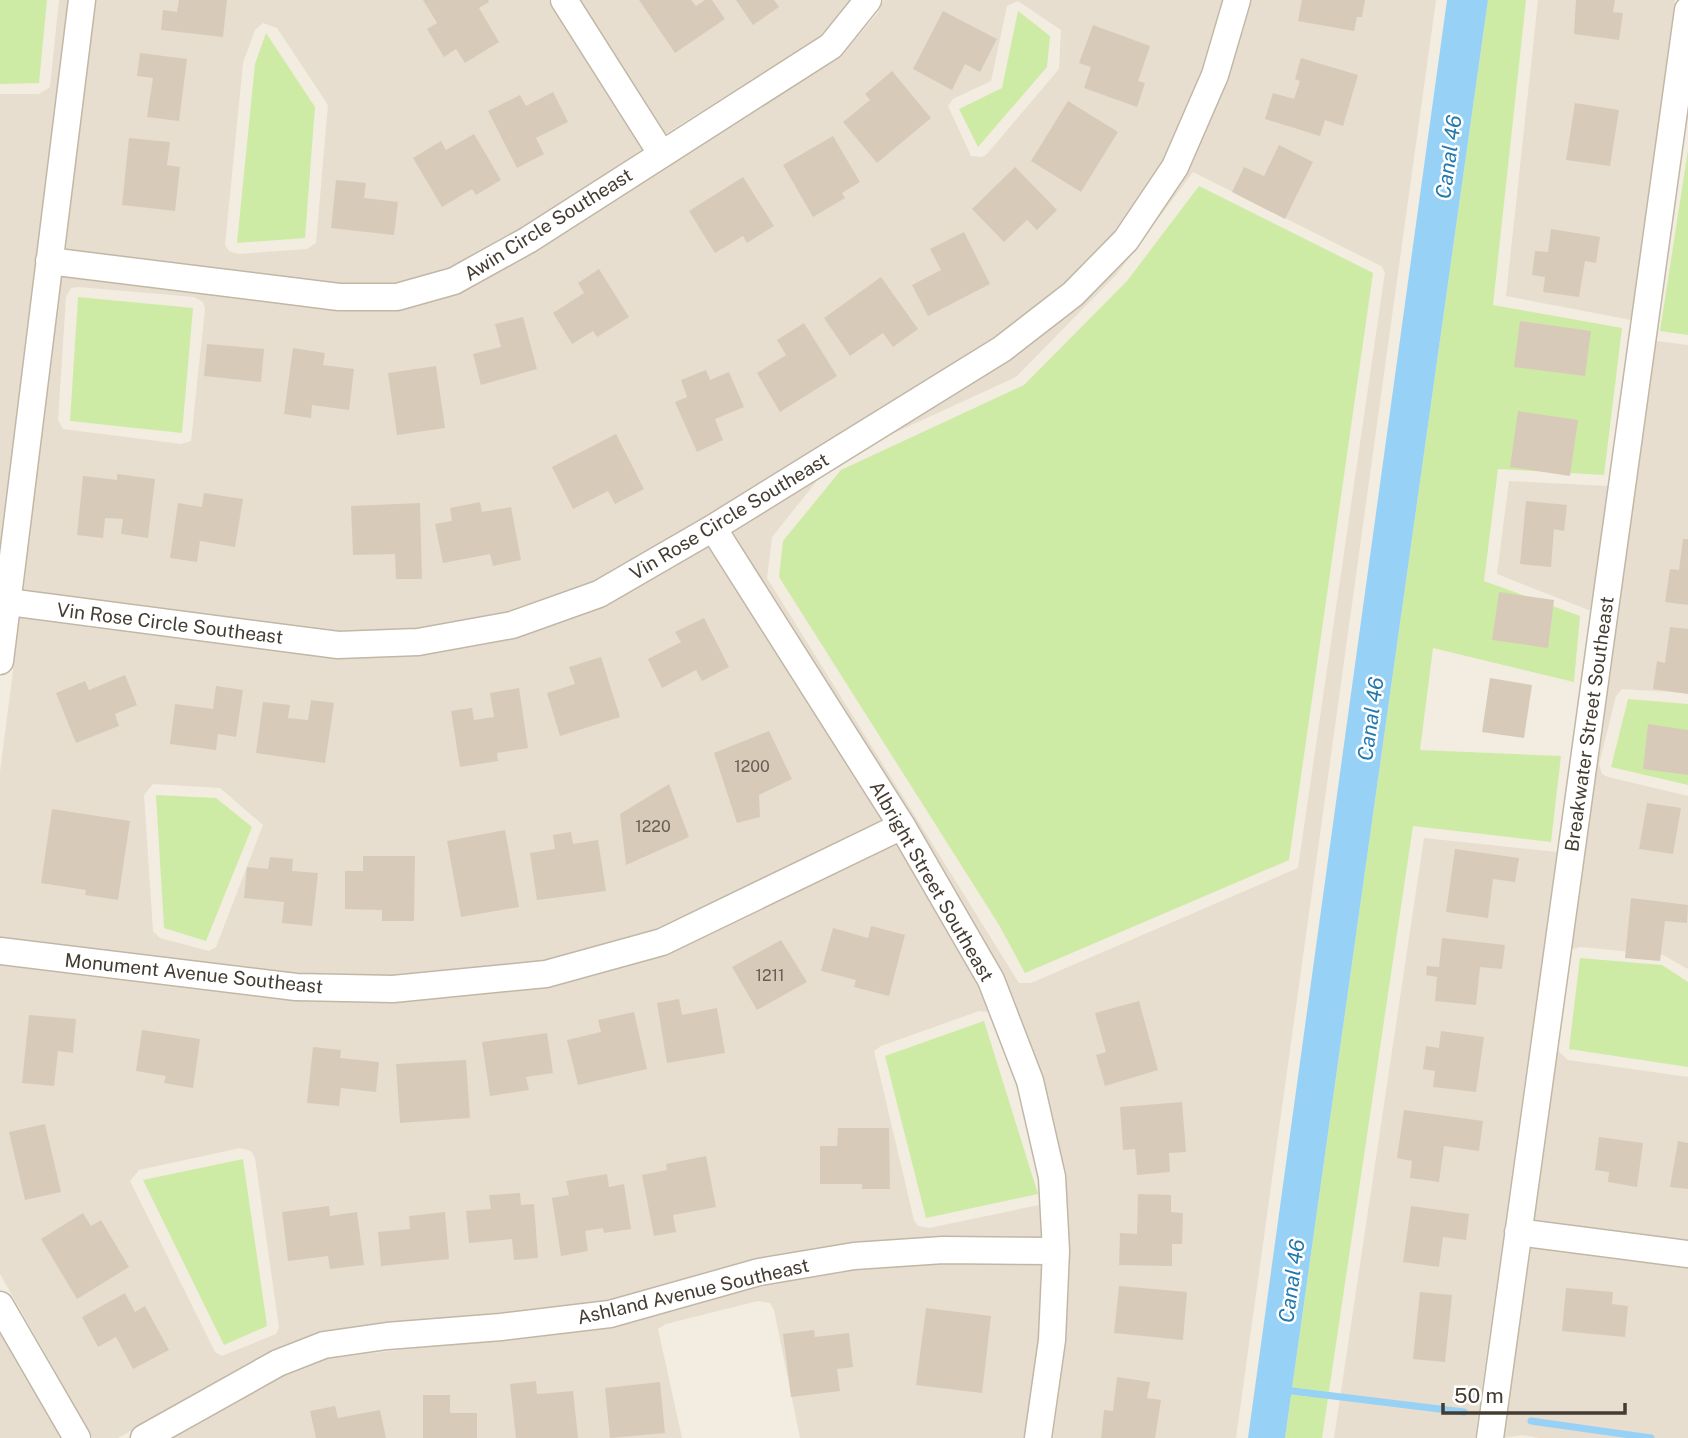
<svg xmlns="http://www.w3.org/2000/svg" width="1688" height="1438" font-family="'Public Sans',sans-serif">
<rect width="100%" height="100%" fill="#f2ece1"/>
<path fill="#e7decf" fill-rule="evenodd" d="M59 0H68L0 546V94H39L50 87Z
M96 0H548L643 149 520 230 448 269 394 285H340L64 250ZM263 23 277 28 328 105 316 243 307 249 238 254 229 251 225 245 243 63 255 30Z
M580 0H853L821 37 665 134Z
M884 0H1222L1201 71 1162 161 1114 232 1062 285 993 338 706 517 592 582 508 613 416 629 338 632 23 591 61 275 340 310 402 309 459 293 536 250 842 54 877 14ZM1018 1 1061 30 1059 69 987 154 982 157 971 156 948 106 953 99 991 81 1007 6ZM79 287 194 297 203 302 205 309 191 441 181 444 63 429 58 420 66 297 71 288Z
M1252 0H1436L1236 1438H1053L1066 1342 1070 1264 1066 1175 1043 1077 1004 976 921 831 732 532 820 477 772 537 767 578 1019 983H1031L1298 868 1385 272 1381 266 1193 172 1117 274 1016 377 879 440 1012 358 1082 303 1137 248 1188 171 1228 80Z
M1538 0H1675L1631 320 1506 296Z
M1656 341 1688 345V693L1622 689 1616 696 1599 764 1602 774 1608 777 1688 796V969L1663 955 1581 947 1572 949Z
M1509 481 1608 486 1591 611 1497 574Z
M709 545 882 821 656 930 542 961 392 977 297 975 0 938V772L20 616 421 654ZM153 784 220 788 263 825 216 947 209 951 160 938 153 931 144 795Z
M1424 838 1557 852 1475 1438H1334Z
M896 843 978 984 988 1012 979 1011 881 1046 874 1051 914 1220 918 1226 929 1228 1039 1205 1041 1239 755 1260 607 1301 321 1333 270 1352 118 1438H93L0 1274V963L548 986ZM240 1148 251 1151 255 1158 279 1328 276 1334 222 1356 215 1352 130 1181 139 1170Z
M1558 1051 1568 1060 1688 1077V1241L1534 1221Z
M1531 1246 1688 1266V1438H1539L1522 1435 1504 1438Z
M943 1263 1041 1264 1038 1339 1024 1438H800L774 1310 770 1303 758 1301 666 1324 658 1329 682 1438H171L284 1374 328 1358 613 1326 763 1285 856 1269Z
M0 1332 62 1438H0Z"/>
<path fill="#ceeba5" d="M0 0H47L39 83 0 84Z
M1488 0H1526L1493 305 1622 328 1604 475 1498 469 1484 581 1580 616 1574 682 1433 648 1420 750 1561 756 1551 842 1413 826 1322 1438H1285Z
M1018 11 1050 36 1047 67 978 147 959 109 1002 88Z
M266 33 315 107 305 238 237 243 255 64Z
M1688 150V335L1660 331Z
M1199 186 1373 273 1289 860 1025 973 999 925 779 577 783 541 841 470 1024 385 1127 281Z
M78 297 193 308 182 433 70 421Z
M1628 699 1688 704V785L1611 767Z
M156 795 216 798 252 827 206 941 164 928Z
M1580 958 1662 965 1688 982V1067L1569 1049Z
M984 1021 1038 1194 926 1218 885 1056Z
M243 1159 267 1326 224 1345 143 1180Z"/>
<path fill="#97d2f6" d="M1447 0H1488L1285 1438H1248Z"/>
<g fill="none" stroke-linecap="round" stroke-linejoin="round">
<path stroke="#97d2f6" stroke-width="7" d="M1284 1390 1464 1412
M1531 1421 1651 1438"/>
</g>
<path fill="#d8cab9" d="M179 0H227L223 37 161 30 163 10 177 12Z
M423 0H488L489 2 479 8 499 42 465 63 456 49 444 57 427 29 437 23Z
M639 0H691L696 6 705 0H712L725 19 675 53Z
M736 0H774L779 7 753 25Z
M1302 0H1365L1362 17H1357L1354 31 1298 21Z
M1576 0H1615L1613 12 1623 13 1619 40 1574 34Z
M943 11 997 39 980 72 965 64 952 90 913 69Z
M1093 25 1150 46 1138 81 1145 83 1137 107 1084 88 1091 67 1079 63Z
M140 53 187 59 179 121 147 117 153 78 137 76Z
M1301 58 1358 75 1343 126 1325 120 1320 136 1265 119 1273 93 1294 99 1300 81 1295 79Z
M892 71 931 118 877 163 843 122 870 100 865 94Z
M553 92 568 122 536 138 544 154 517 168 488 111 520 95 526 106Z
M1068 101 1118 132 1081 192 1031 161Z
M1575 103 1619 110 1610 166 1566 160Z
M474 134 501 180 476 195 472 189 442 207 413 158 441 141 446 150Z
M833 136 860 182 842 193 845 198 813 217 783 165Z
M129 138 170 142 167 165 180 167 175 211 122 205Z
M1279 145 1313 162 1285 219 1232 192 1244 167 1264 176Z
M1015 167 1057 210 1037 230 1027 220 1004 242 972 209Z
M743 177 774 226 747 243 743 236 715 253 689 211Z
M336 180 366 183 364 198 398 202 394 235 331 228Z
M1551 229 1600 237 1596 263 1585 261 1579 297 1543 292 1545 277 1532 275 1535 251 1548 252Z
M964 232 990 284 928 316 912 285 941 270 930 249Z
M599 269 629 317 597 337 593 331 572 344 553 313 584 293 578 283Z
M881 277 918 329 893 347 883 333 850 356 824 318Z
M523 317 537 369 481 385 473 354 501 347 495 324Z
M1520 321 1591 331 1585 376 1514 367Z
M804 323 837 376 780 412 757 373 786 355 777 340Z
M207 344 264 349 261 382 204 376Z
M293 348 325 353 323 365 354 369 349 410 312 405 311 418 284 414Z
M436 366 445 428 397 435 388 373Z
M706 370 710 380 729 372 744 407 715 419 723 440 697 452 675 402 687 397 681 380Z
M1518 411 1578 420 1570 476 1510 467Z
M616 434 644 489 615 504 608 491 573 509 552 467Z
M117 474 155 479 148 538 121 534 123 519 105 518 103 538 77 535 83 476 117 480Z
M204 493 243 499 235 547 200 541 197 562 170 558 178 503 202 507Z
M1526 501 1567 505 1564 531 1554 529 1551 567 1520 564Z
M480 502 482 512 511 507 521 560 493 566 490 554 443 563 435 524 452 521 450 508Z
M420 503 422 579H396L395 554 353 555 351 506Z
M1683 539H1688V605L1665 602 1670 569 1679 570Z
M1499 592 1554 600 1548 648 1492 640Z
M704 618 729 667 702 681 696 670 662 688 648 659 681 642 675 632Z
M1670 627 1688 629V694L1653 689 1657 661 1665 663Z
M601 657 620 717 560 736 547 693 575 684 569 667Z
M125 675 137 705 115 714 119 726 76 743 56 693 85 681 89 690Z
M1490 678 1532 685 1524 738 1482 732Z
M216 686 243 690 236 737 218 734 216 750 170 744 175 704 213 709Z
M519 688 528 748 497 753 498 761 460 767 451 711 472 708 474 720 494 717 490 693Z
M311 700 334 703 325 763 256 753 263 702 290 705 288 718 308 720Z
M1648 724 1688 730V775L1643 769Z
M769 731 792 779 759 795 760 817 737 823 714 753Z
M669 784 689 837 626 865 620 814Z
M1647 803 1681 808 1673 854 1639 849Z
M52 809 130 821 118 900 85 895 86 890 41 883Z
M505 830 519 907 461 917 447 841Z
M571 832 573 844 598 840 606 891 537 900 530 853 555 849 553 835Z
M1455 849 1519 858 1515 882 1493 879 1488 918 1446 912Z
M363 856H415L414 921H382V910L345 909V871H363Z
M270 857 293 859 292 871 318 873 312 926 282 923 284 902 244 898 247 867 268 869Z
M1631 898 1688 905 1687 923 1665 921 1660 961 1625 958Z
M871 926 905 935 889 996 854 987 856 980 821 971 833 928 868 938Z
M1442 938 1505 945 1502 969 1480 967 1476 1005 1435 1001 1437 977 1426 975 1427 966 1439 967Z
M781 940 807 982 757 1010 732 967Z
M679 999 682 1015 717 1008 725 1053 667 1063 657 1003Z
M1139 1001 1158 1070 1105 1086 1096 1055 1106 1052 1095 1013Z
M634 1012 647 1069 578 1085 567 1040 601 1032 598 1020Z
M29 1015 76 1019 73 1053 58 1051 54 1086 22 1083Z
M142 1030 200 1039 193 1088 164 1083 166 1076 136 1071Z
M1441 1031 1484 1037 1476 1092 1433 1087 1435 1071 1423 1069 1426 1046 1439 1048Z
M547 1033 553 1073 526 1077 529 1090 490 1096 482 1042Z
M313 1047 341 1050 340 1058 379 1062 376 1092 341 1088 339 1106 307 1103Z
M466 1060 470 1118 400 1123 396 1064Z
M1182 1102 1186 1152 1169 1153 1170 1172 1137 1175 1135 1149 1123 1150 1120 1107Z
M1404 1110 1483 1121 1479 1151 1444 1146 1439 1182 1410 1178 1412 1161 1397 1158Z
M45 1124 61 1192 25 1200 9 1132Z
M838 1128H889L890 1189H862V1184H820V1146H837Z
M1599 1137 1643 1143 1637 1187 1608 1182 1609 1172 1595 1170Z
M1678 1141 1688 1143V1189L1670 1187Z
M706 1156 716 1207 673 1215 676 1232 654 1236 642 1175 667 1170 666 1164Z
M607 1174 609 1187 624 1184 631 1229 604 1233 603 1228 585 1231 588 1251 561 1256 552 1198 569 1195 566 1181Z
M520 1193 521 1205 534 1204 538 1258 514 1260 512 1239 469 1243 466 1211 491 1209 489 1195Z
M1138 1194 1171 1195V1212L1183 1213 1182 1244H1172V1266L1119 1265 1120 1233 1137 1234Z
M329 1206 330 1216 357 1212 364 1265 330 1269 328 1256 288 1261 282 1212Z
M1411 1206 1469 1214 1466 1240 1443 1237 1439 1267 1403 1262Z
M445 1212 449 1259 381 1266 378 1232 410 1229 409 1216Z
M83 1213 91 1226 101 1220 129 1267 77 1299 41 1239Z
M1119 1286 1187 1292 1183 1340 1114 1333Z
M1566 1288 1613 1292 1612 1304 1628 1306 1625 1337 1562 1331Z
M1420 1292 1452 1295 1445 1362 1413 1359Z
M125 1293 135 1312 145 1306 169 1350 133 1369 116 1337 98 1347 82 1317Z
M926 1308 991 1316 982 1393 916 1385Z
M814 1330 815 1337 849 1333 853 1367 837 1369 840 1391 791 1397 783 1334Z
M1117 1377 1150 1382 1147 1398 1161 1400 1155 1438H1101L1104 1410 1113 1411Z
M536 1381 537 1394 573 1391 578 1438H516L510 1384Z
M660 1382 665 1433 610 1438 605 1388Z
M423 1395H450V1413H477V1438H423Z
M335 1406 338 1418 380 1410 386 1438H316L310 1411Z"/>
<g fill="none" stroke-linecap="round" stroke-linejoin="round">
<g stroke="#c1b7a6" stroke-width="29">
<path id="minor" d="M564 0 661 153
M49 261 339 297H397L454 281 528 240 831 46 868 0
M713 528 902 826 991 980 1030 1081 1052 1177 1056 1251 1052 1340 1038 1438
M0 601 338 645 418 642 512 625 599 594 713 528 1002 349 1073 294 1126 240 1175 167 1215 75 1237 0
M0 661 82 0
M0 951 296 987 393 989 546 974 662 942 902 826
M1518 1232 1688 1254
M0 1305 77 1438
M144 1438 278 1363 324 1345 387 1336 501 1327 610 1314 759 1272 854 1256 943 1250 1056 1251
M1490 1438 1688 10"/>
</g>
<use href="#minor" stroke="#fff" stroke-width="26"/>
</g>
<g text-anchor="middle" stroke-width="5" stroke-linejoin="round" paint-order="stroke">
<g font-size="16" fill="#696054">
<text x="752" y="772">1200</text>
<text x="653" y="832">1220</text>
<text x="770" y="981">1211</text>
</g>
<g font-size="19" fill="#443c32" stroke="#fff">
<text transform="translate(548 224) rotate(-32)" y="7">Awin Circle Southeast</text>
<text transform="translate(729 516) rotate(-31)" y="7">Vin Rose Circle Southeast</text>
<text transform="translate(170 623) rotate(7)" y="7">Vin Rose Circle Southeast</text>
<text transform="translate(1589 724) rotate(-82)" y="7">Breakwater Street Southeast</text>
<text transform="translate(932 881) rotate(60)" y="7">Albright Street Southeast</text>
<text transform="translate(194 973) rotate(6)" y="7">Monument Avenue Southeast</text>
<text transform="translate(693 1291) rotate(-13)" y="7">Ashland Avenue Southeast</text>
</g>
<g font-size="21" font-style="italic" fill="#2279af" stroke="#fff">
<text transform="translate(1449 157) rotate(-82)" y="7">Canal 46</text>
<text transform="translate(1371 719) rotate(-82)" y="7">Canal 46</text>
<text transform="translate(1292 1281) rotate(-82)" y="7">Canal 46</text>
</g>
</g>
<path d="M1443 1403v10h182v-10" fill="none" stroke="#443c32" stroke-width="3.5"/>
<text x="1454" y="1403" font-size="21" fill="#443c32" stroke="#ffffff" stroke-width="5" paint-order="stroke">50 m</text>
</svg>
